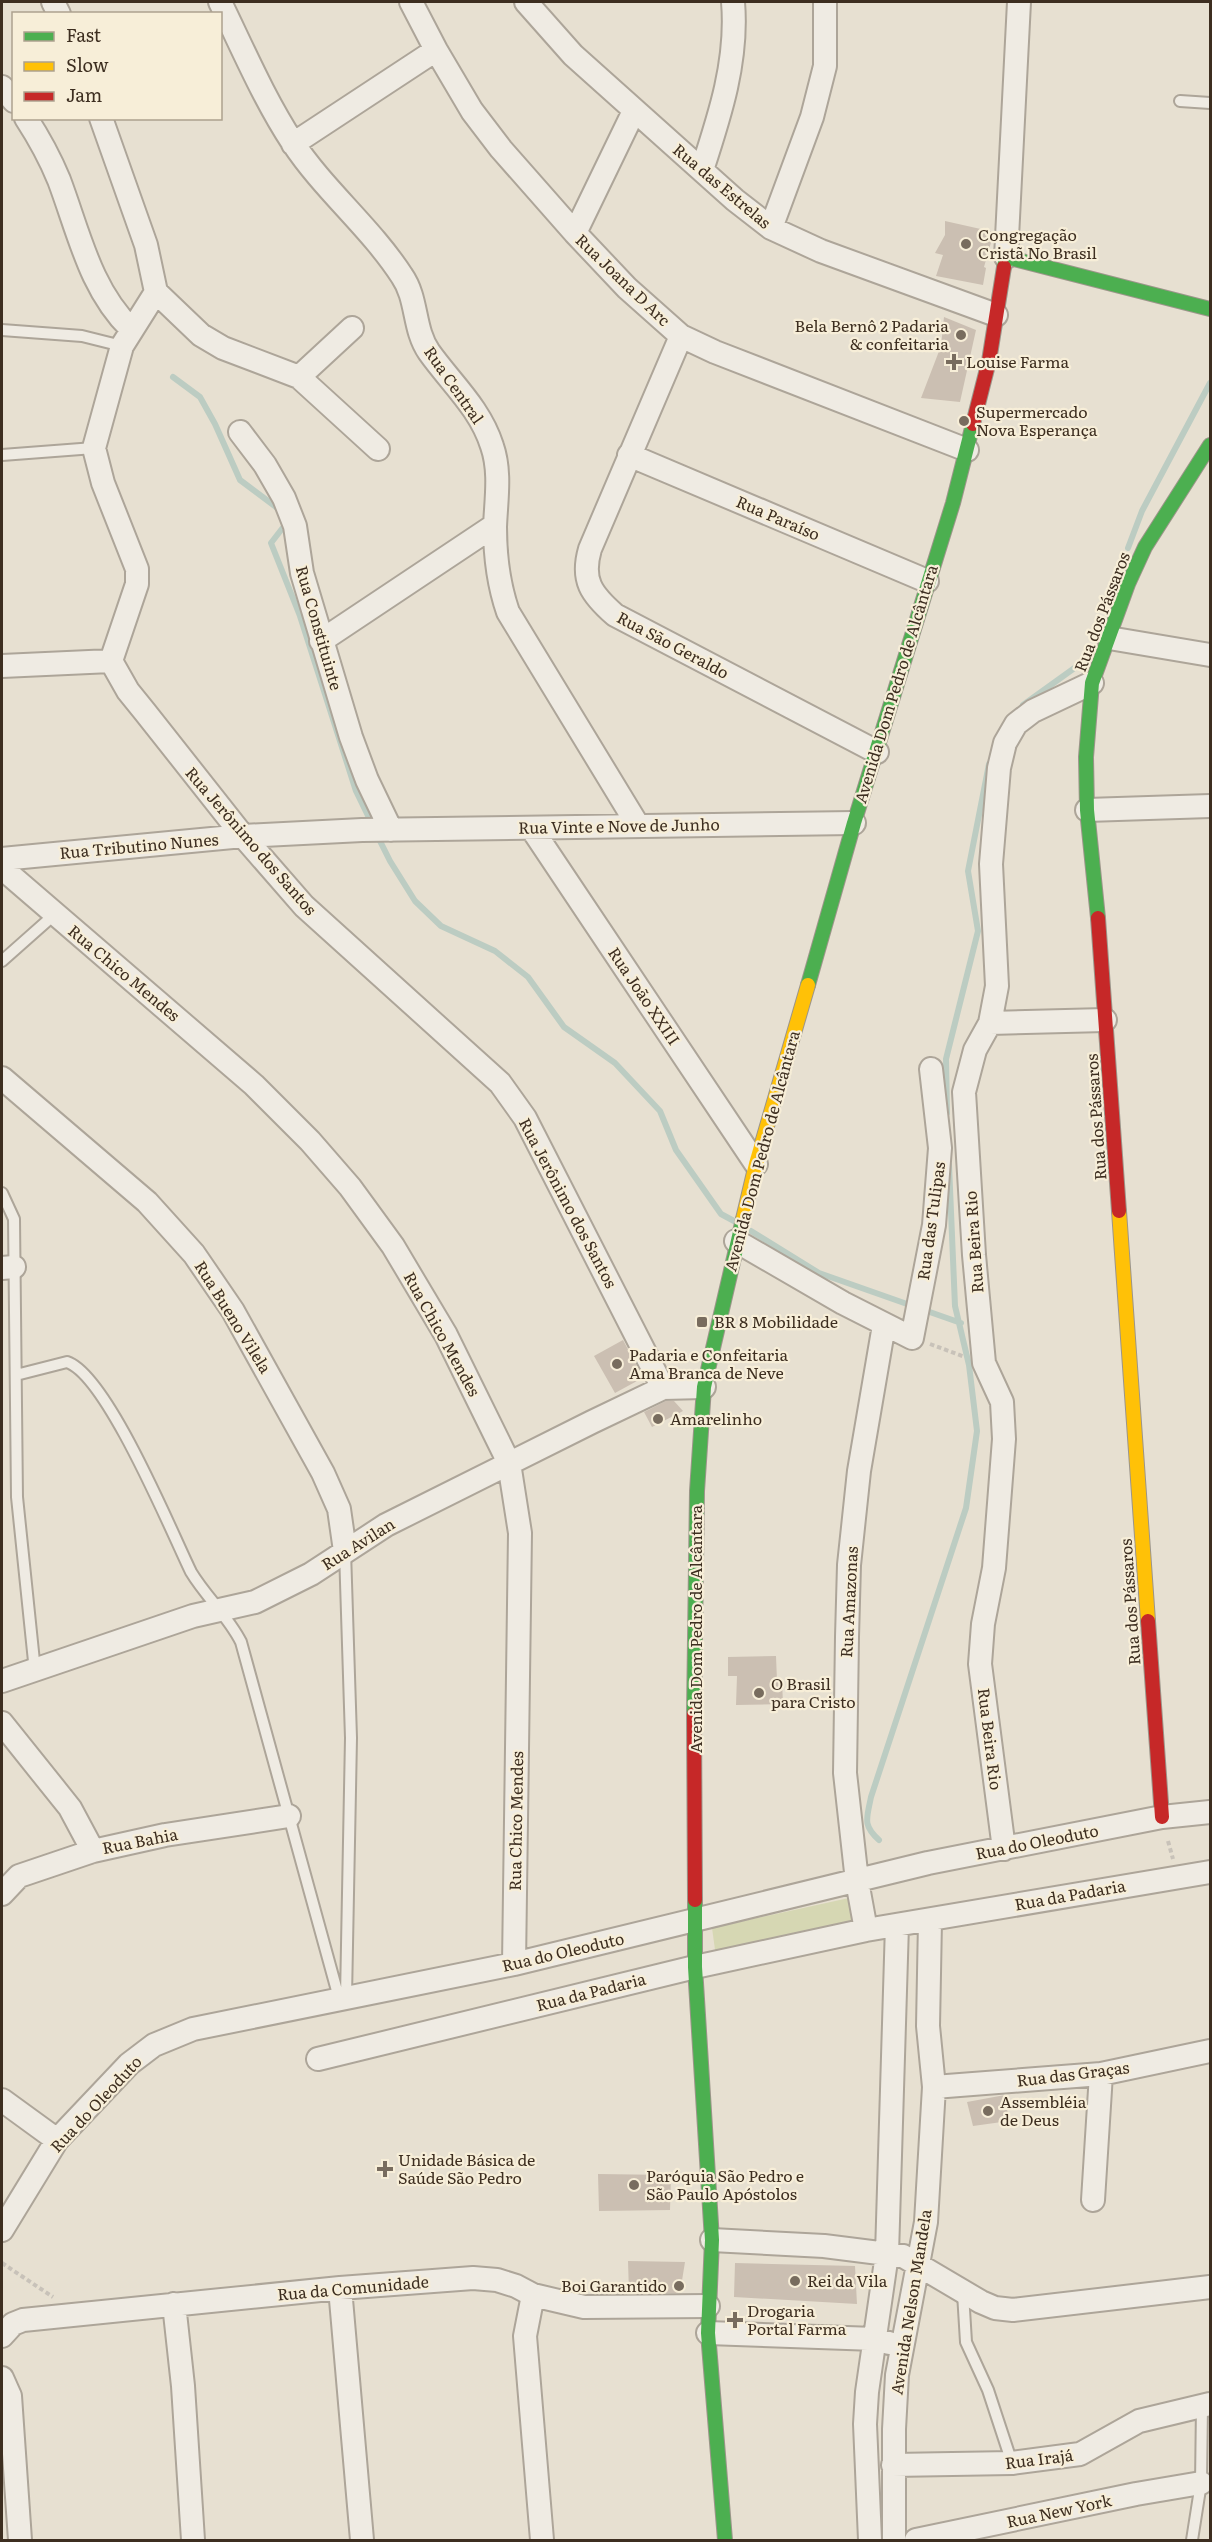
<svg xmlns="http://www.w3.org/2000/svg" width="1212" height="2542" font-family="Literata,serif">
<rect width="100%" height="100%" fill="#e7e0d1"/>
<path fill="#d6d7b3" d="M849 1898 855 1927 716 1957 712 1928Z"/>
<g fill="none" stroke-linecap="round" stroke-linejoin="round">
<path stroke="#bcccc2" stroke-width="6" d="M173 377 200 397 215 424 240 480 280 510
M288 521 271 543 300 616 356 791 373 826
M1128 548 1142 511 1210 383
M1023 705 1087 659
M377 835 390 861 415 901 441 926 495 951 528 977 564 1027 615 1063 660 1111 676 1150 721 1214 734 1221
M947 1113 946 1059 978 931 968 871 989 764
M751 1231 819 1273 961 1323
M879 1840C862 1825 867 1818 871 1797L966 1508 977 1431 969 1365 955 1306 949 1165"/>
</g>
<path fill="#cbbfb2" d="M945 221 994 232 984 267 986 268 983 285 936 276 943 255 935 253 945 235Z
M944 317 976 330 960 402 921 398 941 346Z
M623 1340 640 1372 637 1381 615 1393 594 1356Z
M666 1401H674L683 1411 652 1427 644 1412Z
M776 1656 777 1681H782L783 1704 736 1705 737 1676H728V1657Z
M1005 2095 1009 2121 973 2126 967 2102Z
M598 2174 671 2175 670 2210 599 2211Z
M628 2261 685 2262 680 2293H629Z
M735 2263 855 2266 857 2304 734 2297Z"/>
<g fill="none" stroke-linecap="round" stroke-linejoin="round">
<g stroke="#ada599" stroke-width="14">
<path id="lane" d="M1180 101 1210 103
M2 330 82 336 122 346
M2 455 94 448
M2 961 55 914
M2 1193 14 1219 17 1497 35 1671
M16 1375 67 1362C107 1375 171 1531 191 1572 206 1597 228 1616 241 1642L339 1998
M345 1551 351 1738 346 1997
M963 2293 966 2342 988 2390 1012 2463
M1192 2540 1201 2483 1202 2405"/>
</g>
<g stroke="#ada599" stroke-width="26">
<path id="street" d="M53 2 59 14
M220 2C243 49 264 99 293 143 324 190 371 228 402 276 418 299 413 329 429 352 451 383 480 408 492 446 501 472 496 500 495 527 495 557 498 583 508 612L637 824
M411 2 436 50 472 111 501 149 575 233 627 288 681 336 715 352 967 450
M526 2 573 55 735 200 771 228 821 251 996 315
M2 87 14 101
M26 118C39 138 50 158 59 180 79 233 90 289 131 329
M101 118 146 245 156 292
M293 144 436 50
M702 170C720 115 738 60 733 2
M771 228 812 117 825 66V2
M575 233 634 111
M1006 257 1019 2
M156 292 122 346 94 448 103 483 137 569V584L111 661 128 691 145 712 243 836 304 906 500 1083 525 1118 663 1388
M156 292 201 335 223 348 299 377 352 328
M681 336 590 549C581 580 591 594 615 615L877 752
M299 377 378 449
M240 432 265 465 284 498 295 526 302 573 351 737 367 780 391 830
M629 455 927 581
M1109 638 1210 655
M321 641 495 525
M2 666 111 661
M1087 810 1210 806
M532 829 756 1164
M2 859 243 836 362 830 854 823
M2 868 254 1085 310 1141 350 1187 393 1246 446 1335 509 1463 520 1533 514 1964
M990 1023 1105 1020
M2 1078 147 1202 194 1254 233 1311 323 1473 339 1509 345 1551
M736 1241 843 1303 912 1338 934 1225 940 1148 931 1069
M2 1268 14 1267
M2 1681 193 1616 255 1602 311 1574 386 1525 592 1422 663 1388 704 1387
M2 1723 70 1808 93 1851
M1004 1849 980 1664 983 1624 994 1568 1004 1439 1002 1402 984 1363 974 1255 964 1092 975 1050 990 1023 997 986 991 864 999 768 1005 743 1016 724 1033 711 1092 683
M2 1894 19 1876 93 1851 165 1835 289 1816
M866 1930 857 1881 845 1773 847 1637 849 1565 859 1471 884 1325
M318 2059 695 1967 866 1930 1210 1872
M934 2087 1101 2074 1210 2051
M2 2100 57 2140
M1093 2200 1101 2074
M2 2230 57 2140 129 2064 154 2045 193 2029 514 1964 928 1863 1162 1817 1210 1812
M712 2240 824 2246 903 2256 981 2302 995 2308 1013 2310 1210 2287
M340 2288 362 2540
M533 2295 525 2336 542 2540
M174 2304 183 2386 193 2540
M708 2333 875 2339 889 2343
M2 2336 13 2324 23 2320 340 2288 473 2278 497 2280 516 2286 533 2295 584 2307 708 2306
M2 2378 10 2396 20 2540
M893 2465 1012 2463 1080 2454 1139 2421 1210 2404
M870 2540 865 2424 867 2392 887 2254 897 1925
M894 2540V2429L897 2375 926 2222 934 2087 928 2026 930 1921
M916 2540 1136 2494 1201 2483"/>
</g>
<g stroke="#9c958a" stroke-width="16">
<path id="fast" d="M1004 267 1006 257 1210 309
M1098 918 1087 810 1086 757 1092 683 1128 584 1145 547 1210 445
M808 985 854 823 953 503 973 424
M694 1714 697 1491 704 1387 743 1219
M695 1900V1967L712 2240 708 2333 725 2540"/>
</g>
<g stroke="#9c958a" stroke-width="16">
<path id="slow" d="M1119 1211 1148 1621
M743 1219 756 1164 808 985"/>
</g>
<g stroke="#9c958a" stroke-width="16">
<path id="jam" d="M973 424 989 361 1004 267
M1098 918 1119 1211
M1148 1621 1162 1817
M694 1714 695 1900"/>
</g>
<path stroke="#c8c2b9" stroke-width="4" stroke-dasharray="4.5 3" stroke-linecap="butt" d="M930 1344 965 1357
M1168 1841 1173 1859
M2 2263 53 2297"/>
<use href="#lane" stroke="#efebe3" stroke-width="10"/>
<use href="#street" stroke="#efebe3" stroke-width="22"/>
<use href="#fast" stroke="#4caf50" stroke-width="14"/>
<use href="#slow" stroke="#ffc107" stroke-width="14"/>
<use href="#jam" stroke="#c62828" stroke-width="14"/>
</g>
<g fill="#786c5e" stroke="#f7eed8" stroke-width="2">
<circle cx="966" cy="244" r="6"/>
<circle cx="961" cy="335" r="6"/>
<path d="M951 353h6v6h6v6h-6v6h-6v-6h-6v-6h6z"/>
<circle cx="964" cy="421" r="6"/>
<rect x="696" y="1316" width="12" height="12" rx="3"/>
<circle cx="617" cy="1364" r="6"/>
<circle cx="658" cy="1419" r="6"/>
<circle cx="759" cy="1693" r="6"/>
<circle cx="988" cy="2111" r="6"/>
<path d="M382 2160h6v6h6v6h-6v6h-6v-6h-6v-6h6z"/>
<circle cx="634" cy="2185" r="6"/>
<circle cx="795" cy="2281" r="6"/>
<circle cx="679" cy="2286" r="6"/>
<path d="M732 2311h6v6h6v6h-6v6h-6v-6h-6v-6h6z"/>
</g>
<g text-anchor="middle" stroke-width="4.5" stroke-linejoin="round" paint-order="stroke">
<g font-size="16" fill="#3d2e20" stroke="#f7eed8">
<text transform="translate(722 186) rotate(40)" y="6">Rua das Estrelas</text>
<text transform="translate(623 280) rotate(44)" y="6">Rua Joana D Arc</text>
<text transform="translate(454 385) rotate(55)" y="6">Rua Central</text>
<text transform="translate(778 518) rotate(23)" y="6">Rua Paraíso</text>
<text transform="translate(1102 612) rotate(-69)" y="6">Rua dos Pássaros</text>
<text transform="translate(319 628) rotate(74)" y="6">Rua Constituinte</text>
<text transform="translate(673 645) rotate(28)" y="6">Rua São Geraldo</text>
<text transform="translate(896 684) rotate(-73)" y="6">Avenida Dom Pedro de Alcântara</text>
<text transform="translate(619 826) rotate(-1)" y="6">Rua Vinte e Nove de Junho</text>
<text transform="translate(251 841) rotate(49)" y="6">Rua Jerônimo dos Santos</text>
<text transform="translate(139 846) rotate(-5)" y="6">Rua Tributino Nunes</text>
<text transform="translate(124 973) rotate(40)" y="6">Rua Chico Mendes</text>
<text transform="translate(644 996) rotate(56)" y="6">Rua João XXIII</text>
<text transform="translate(1096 1117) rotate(-94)" y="6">Rua dos Pássaros</text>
<text transform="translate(762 1151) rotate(-75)" y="6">Avenida Dom Pedro de Alcântara</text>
<text transform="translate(568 1203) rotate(62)" y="6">Rua Jerônimo dos Santos</text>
<text transform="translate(931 1221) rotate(-82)" y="6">Rua das Tulipas</text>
<text transform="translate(974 1242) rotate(-94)" y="6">Rua Beira Rio</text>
<text transform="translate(233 1317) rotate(58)" y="6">Rua Bueno Vilela</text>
<text transform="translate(442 1334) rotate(61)" y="6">Rua Chico Mendes</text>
<text transform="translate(358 1544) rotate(-32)" y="6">Rua Avilan</text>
<text transform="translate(849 1602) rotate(-87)" y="6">Rua Amazonas</text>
<text transform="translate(1130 1602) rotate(-94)" y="6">Rua dos Pássaros</text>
<text transform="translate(696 1629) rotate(-90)" y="6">Avenida Dom Pedro de Alcântara</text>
<text transform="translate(990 1739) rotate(83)" y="6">Rua Beira Rio</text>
<text transform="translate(516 1821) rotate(-89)" y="6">Rua Chico Mendes</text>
<text transform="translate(140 1841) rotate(-11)" y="6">Rua Bahia</text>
<text transform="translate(1037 1842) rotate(-11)" y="6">Rua do Oleoduto</text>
<text transform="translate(1070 1895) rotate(-10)" y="6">Rua da Padaria</text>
<text transform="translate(563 1952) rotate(-13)" y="6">Rua do Oleoduto</text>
<text transform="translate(591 1992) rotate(-14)" y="6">Rua da Padaria</text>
<text transform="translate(1073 2074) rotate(-7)" y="6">Rua das Graças</text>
<text transform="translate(96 2104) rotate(-47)" y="6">Rua do Oleoduto</text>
<text transform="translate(353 2288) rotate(-5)" y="6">Rua da Comunidade</text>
<text transform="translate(911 2302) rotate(-81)" y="6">Avenida Nelson Mandela</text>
<text transform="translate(1039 2459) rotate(-7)" y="6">Rua Irajá</text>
<text transform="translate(1059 2511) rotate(-12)" y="6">Rua New York</text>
</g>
<g font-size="16" fill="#3d2e20" stroke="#f7eed8" text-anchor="start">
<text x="978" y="241">Congregação<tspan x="978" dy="18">Cristã No Brasil</tspan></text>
<text x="949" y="332" text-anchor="end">Bela Bernô 2 Padaria<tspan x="949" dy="18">&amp; confeitaria</tspan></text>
<text x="966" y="368">Louise Farma</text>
<text x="976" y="418">Supermercado<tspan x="976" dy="18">Nova Esperança</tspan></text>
<text x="714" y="1328">BR 8 Mobilidade</text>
<text x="629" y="1361">Padaria e Confeitaria<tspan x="629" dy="18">Ama Branca de Neve</tspan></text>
<text x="670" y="1425">Amarelinho</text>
<text x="771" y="1690">O Brasil<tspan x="771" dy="18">para Cristo</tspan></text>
<text x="1000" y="2108">Assembléia<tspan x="1000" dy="18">de Deus</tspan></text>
<text x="398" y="2166">Unidade Básica de<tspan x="398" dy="18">Saúde São Pedro</tspan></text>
<text x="646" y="2182">Paróquia São Pedro e<tspan x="646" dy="18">São Paulo Apóstolos</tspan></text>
<text x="807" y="2287">Rei da Vila</text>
<text x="667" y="2292" text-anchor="end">Boi Garantido</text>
<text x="747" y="2317">Drogaria<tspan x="747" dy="18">Portal Farma</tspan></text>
</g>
</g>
<rect width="1212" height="2542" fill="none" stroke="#3d2e20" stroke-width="6"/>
<rect x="12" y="12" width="210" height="108" fill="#f7eed8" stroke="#ada18e" stroke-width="1.5"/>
<rect x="24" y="32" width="30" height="9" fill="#4caf50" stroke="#ada18e" stroke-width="1.5"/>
<text x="66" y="42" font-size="18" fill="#3d2e20">Fast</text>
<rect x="24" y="62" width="30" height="9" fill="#ffc107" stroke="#ada18e" stroke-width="1.5"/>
<text x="66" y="72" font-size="18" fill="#3d2e20">Slow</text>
<rect x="24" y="92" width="30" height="9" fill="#c62828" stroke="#ada18e" stroke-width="1.5"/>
<text x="66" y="102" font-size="18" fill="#3d2e20">Jam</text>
</svg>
